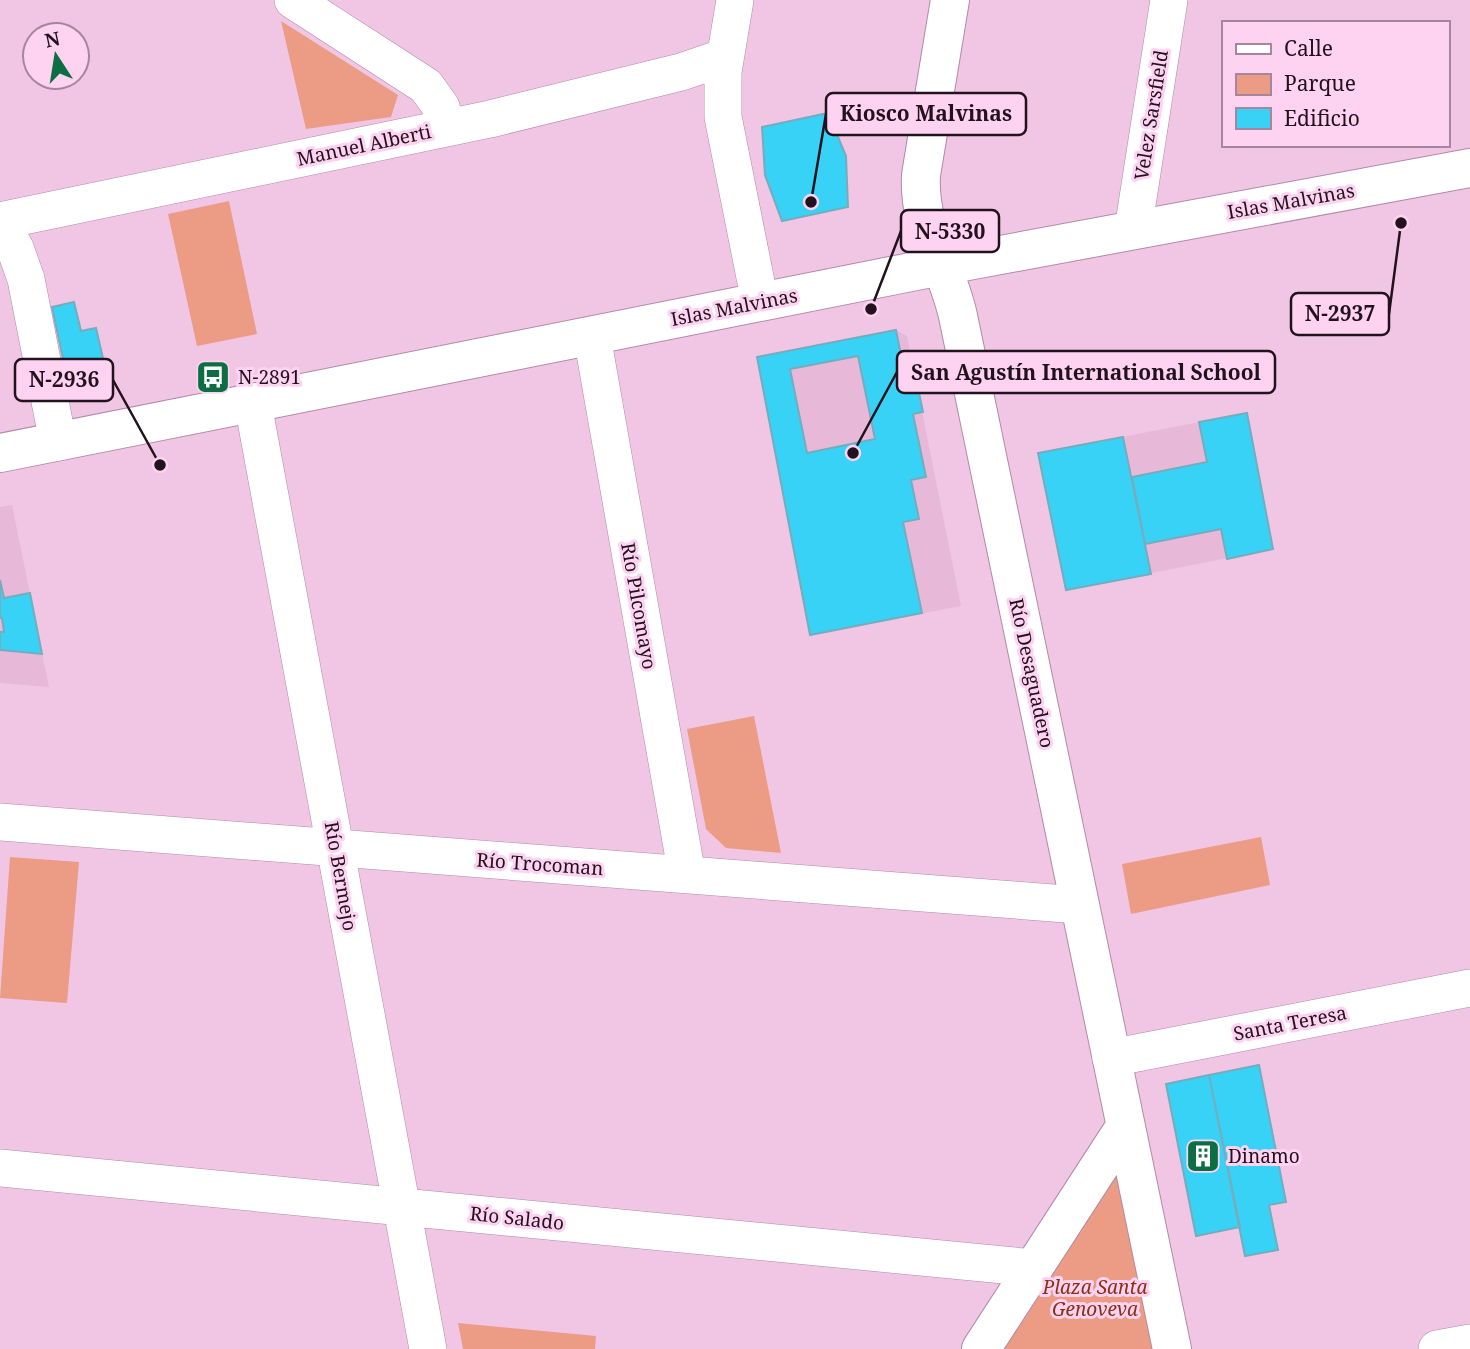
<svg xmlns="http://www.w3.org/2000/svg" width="1470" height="1349" font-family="'Noto Serif',serif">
<rect width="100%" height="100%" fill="#f1c6e4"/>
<path fill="#e8b8d9" d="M896 330 907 336 961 606 810 635 757 357Z
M1247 413 1273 549 1066 590 1038 453Z
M12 505 49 687 0 683V507Z"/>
<path fill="#ec9c84" d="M281 21 398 95 391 117 306 129Z
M229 201 257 334 197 346 168 214Z
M754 716 781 853 726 848 706 829 687 729Z
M1261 837 1270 885 1131 914 1122 864Z
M10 857 79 862 67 1003 0 998Z
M1120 1166 1158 1349H999Z
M458 1323 596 1336 595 1349H463Z"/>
<path fill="#37d2f5" stroke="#75adbc" stroke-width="2" fill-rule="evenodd" d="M828 113 846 156 848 207 782 221 765 175 762 127Z
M74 302 81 331 96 328 105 367 82 371 63 359 52 307Z
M896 330 908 390 918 388 923 412 913 414 926 477 911 480 919 519 903 522 922 613 810 635 757 357ZM858 356 875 439 807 453 790 369Z
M1247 413 1273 549 1227 559 1221 529 1145 544 1132 477 1207 462 1199 422Z
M1123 437 1151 574 1066 590 1038 453Z
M0 580 4 598 30 593 42 654 0 650V632H4L2 618H0Z
M1259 1065 1286 1202 1269 1205 1278 1250 1245 1256 1209 1075Z
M1209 1075 1240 1227 1196 1236 1166 1084Z"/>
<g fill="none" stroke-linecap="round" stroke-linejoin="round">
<g stroke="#b28aa6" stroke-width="38">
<path id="minor" d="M293 0 426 86 441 107 447 128
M735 0 723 72V117L760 302
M0 221 490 119 681 72 725 57
M0 223 15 248 26 279 58 442
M1133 230 1169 0
M592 336 687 875
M253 404 428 1349
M0 822 1079 905
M1111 1058 1470 988
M0 1168 1034 1268
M1437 1349 1470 1343"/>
</g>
<g stroke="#b28aa6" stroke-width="40">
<path id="tertiary" d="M950 0 921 175C918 229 947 266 958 316L1172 1349
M981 1349 1125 1127"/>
</g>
<g stroke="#b28aa6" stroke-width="40">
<path id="secondary" d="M0 453 941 266 1470 168"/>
</g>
<use href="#minor" stroke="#fff" stroke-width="37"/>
<use href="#tertiary" stroke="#fff" stroke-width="38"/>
<use href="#secondary" stroke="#fff" stroke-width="38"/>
</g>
<defs>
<g id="bus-square" transform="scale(1.75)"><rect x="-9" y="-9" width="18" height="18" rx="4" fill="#0e6e43" stroke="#fed3f1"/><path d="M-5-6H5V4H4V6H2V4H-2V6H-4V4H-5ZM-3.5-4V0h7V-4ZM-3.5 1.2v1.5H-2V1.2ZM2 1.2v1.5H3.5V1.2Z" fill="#fff"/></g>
<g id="building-square" transform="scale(1.75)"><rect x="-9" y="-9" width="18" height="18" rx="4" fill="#0e6e43" stroke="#fed3f1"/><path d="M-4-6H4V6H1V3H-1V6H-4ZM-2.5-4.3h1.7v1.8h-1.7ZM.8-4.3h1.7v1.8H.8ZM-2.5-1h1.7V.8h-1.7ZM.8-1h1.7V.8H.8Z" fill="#fff"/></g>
</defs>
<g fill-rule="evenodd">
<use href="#bus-square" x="213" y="377"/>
<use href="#building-square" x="1203" y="1156"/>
</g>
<g text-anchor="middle" stroke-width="6" stroke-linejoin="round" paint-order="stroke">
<g font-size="19" fill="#21121d" stroke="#fed3f1">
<text transform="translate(1151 115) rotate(-81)" y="7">Velez Sarsfield</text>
<text transform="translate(364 145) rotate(-12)" y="7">Manuel Alberti</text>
<text transform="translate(1291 201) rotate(-10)" y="7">Islas Malvinas</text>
<text transform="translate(734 307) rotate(-11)" y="7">Islas Malvinas</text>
<text transform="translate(639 606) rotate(80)" y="7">Río Pilcomayo</text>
<text transform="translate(1032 673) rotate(78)" y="7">Río Desaguadero</text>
<text transform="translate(540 864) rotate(4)" y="7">Río Trocoman</text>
<text transform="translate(341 876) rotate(80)" y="7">Río Bermejo</text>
<text transform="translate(1290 1023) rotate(-11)" y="7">Santa Teresa</text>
<text transform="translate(517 1218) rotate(6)" y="7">Río Salado</text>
</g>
<g font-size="19" fill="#21121d" stroke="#fed3f1" text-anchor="start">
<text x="238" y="384">N-2891</text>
<text x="1228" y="1163">Dinamo</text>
</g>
<g font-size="19" font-style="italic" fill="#892f12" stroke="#fed3f1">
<text x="1095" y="1294">Plaza Santa<tspan x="1095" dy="22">Genoveva</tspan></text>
</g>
</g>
<path fill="none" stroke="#21121d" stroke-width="2.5" d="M811 202L826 114M871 309L901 231M1401 223L1389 314M853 453L897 372M160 465L113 380"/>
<g fill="#21121d" stroke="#fed3f1" stroke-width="2.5">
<circle cx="811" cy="202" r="7"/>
<circle cx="871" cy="309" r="7"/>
<circle cx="1401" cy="223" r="7"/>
<circle cx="853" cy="453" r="7"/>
<circle cx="160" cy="465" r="7"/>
</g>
<g fill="#fed3f1" stroke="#21121d" stroke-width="2.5">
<rect x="826" y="93" width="200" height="42" rx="7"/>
<rect x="901" y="210" width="98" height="42" rx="7"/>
<rect x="1291" y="293" width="98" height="42" rx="7"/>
<rect x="897" y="351" width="378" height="42" rx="7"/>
<rect x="15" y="359" width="98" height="42" rx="7"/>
</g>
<g font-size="21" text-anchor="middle" font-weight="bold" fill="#21121d">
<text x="926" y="121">Kiosco Malvinas</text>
<text x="950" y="239">N-5330</text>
<text x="1340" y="321">N-2937</text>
<text x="1086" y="380">San Agustín International School</text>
<text x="64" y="387">N-2936</text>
</g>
<rect x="1222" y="21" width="228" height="126" fill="#fed3f1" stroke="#a6869c" stroke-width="2"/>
<rect x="1236" y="44" width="35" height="10" fill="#ffffff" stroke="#a6869c" stroke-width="2"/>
<text x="1284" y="56" font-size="21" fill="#21121d">Calle</text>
<rect x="1236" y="74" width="35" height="21" fill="#ec9c84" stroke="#a6869c" stroke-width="2"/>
<text x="1284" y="91" font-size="21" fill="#21121d">Parque</text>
<rect x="1236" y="108" width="35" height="21" fill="#37d2f5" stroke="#a6869c" stroke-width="2"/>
<text x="1284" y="126" font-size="21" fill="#21121d">Edificio</text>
<g transform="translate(56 56) rotate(348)"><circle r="33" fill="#fed3f1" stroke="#a6869c" stroke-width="2"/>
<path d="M0-5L12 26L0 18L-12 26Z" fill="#0e6e43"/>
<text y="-10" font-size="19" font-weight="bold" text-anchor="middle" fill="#21121d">N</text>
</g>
</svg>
